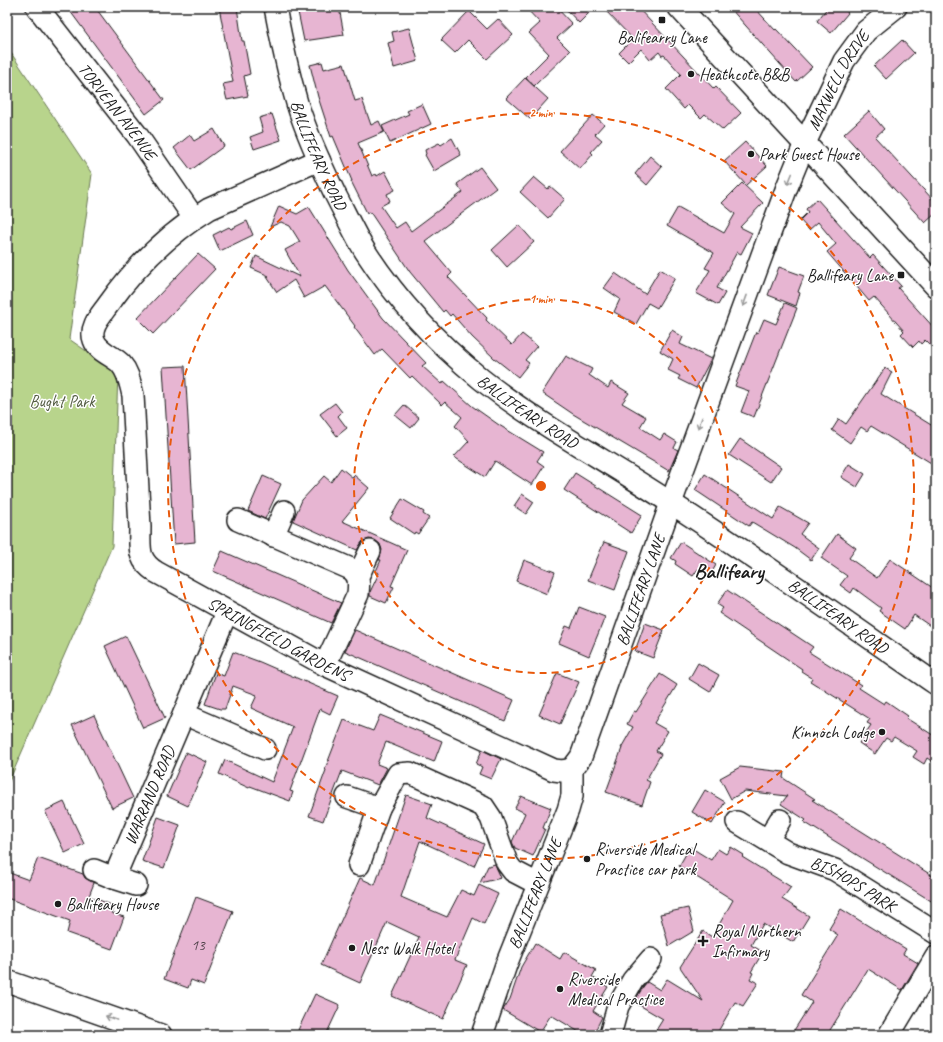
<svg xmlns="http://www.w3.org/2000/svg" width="943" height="1042" font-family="Caveat,sans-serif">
<rect width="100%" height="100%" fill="#fff"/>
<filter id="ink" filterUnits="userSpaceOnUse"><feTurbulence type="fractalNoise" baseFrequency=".025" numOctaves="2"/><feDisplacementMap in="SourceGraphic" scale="8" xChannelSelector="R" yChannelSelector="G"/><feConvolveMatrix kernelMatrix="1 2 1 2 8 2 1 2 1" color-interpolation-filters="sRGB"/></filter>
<g filter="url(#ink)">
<path fill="#b8d48c" stroke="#6a7854" d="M7 47 92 174 69 339 118 373 112 546 7 786Z"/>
<path fill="#e7b5d2" stroke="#1c1c1c" d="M67 7H95L164 100 146 114Z
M219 7H237L242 41H244L250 74 244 76 248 96 227 100 223 84 233 82Z
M297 7H339L344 35 304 41Z
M525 7H556L572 24 557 38 570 51 534 86 526 77 549 54 529 33 540 23Z
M564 7H595L579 23Z
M602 7H637L714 89 716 87 741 113 723 130 705 114 701 118 688 105 684 109 666 89 681 74 664 55 662 56 659 52 650 60 641 49 628 62 619 53 633 39Z
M729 7H754L775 30 776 29 812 67 796 82Z
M828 7H842L848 13 831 33 817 21Z
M469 11 487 29 498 19 513 35 487 59 468 40 455 53 441 40Z
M409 28 418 61 394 68 388 43 394 41 392 32Z
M902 40 914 53 886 79 874 66Z
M322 62 324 69 344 64 355 101 362 99 371 125 379 121 384 132 358 143 372 176 376 174 377 176 385 171 395 190 387 194 390 201 381 206 396 228 405 222 411 231 463 192 457 184 480 167 496 188 425 241 452 273 448 277 487 318 486 320 512 345 522 334 537 346 525 360 529 363 518 377 494 358 472 337 452 314 450 316 445 310 443 312 410 272 370 212 367 213 351 181H352L333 136 331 137 318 97 310 65Z
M525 78 548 99 530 119 506 98Z
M422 104 431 124 390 143 382 126 409 114 407 111Z
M869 111 884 129 875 137 936 203V213L925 223 844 134Z
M272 114 281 140 254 149 250 137 263 132 259 118Z
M593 115 604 124 595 134 602 140 591 152 593 154 580 169 560 151Z
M214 129 224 146 191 170 174 148 190 135 194 141Z
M452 138 461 155 434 171 425 155 426 154 425 150 439 143 441 145Z
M745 142 767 166 746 185 724 161Z
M650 156 662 167 647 185 635 174Z
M534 177 548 189 550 186 565 199 548 218 520 192Z
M742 183 763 203 740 227 752 233 741 254 737 252 717 288 725 293 718 305 696 293 710 270 705 268 714 253 667 226 678 207 724 233 735 214 722 203Z
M817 199 870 258 873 255 901 286 898 288 936 330V351L925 340 921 344 919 341 913 347 901 334 904 331 874 297 869 301 827 252 836 244 818 222 809 230 800 220 808 212 806 209Z
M279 206 297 214 309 207 348 270 383 318 426 363 422 366 442 384 444 381 472 406 499 425 543 452 537 461 544 466 532 485 495 461 485 477 454 457 469 441 455 426 462 417 445 402 442 405 412 376 410 378 382 349 375 355 354 327 355 326 325 286 304 298 294 280 277 292 267 277 269 276 251 268 256 256 300 277 285 250 300 242 290 226 281 222 270 227Z
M247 221 253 235 220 251 213 235 229 227 231 229Z
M519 225 534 242 507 267 492 250Z
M198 254 215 269 153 334 137 318Z
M779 267 804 276 798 292 800 293 796 306 768 295Z
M660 269 675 278 657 308 648 303 636 324 614 312 620 299 604 288 615 273 645 294Z
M785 303 797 308 754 417 741 412 749 391 735 386 756 332 758 333 764 319 776 324Z
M672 330 683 337 680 344 711 359 696 388 678 379 680 376 668 370 673 359 660 351Z
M566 356 592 369 589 375 608 388 611 382 629 393 622 403 646 417 640 427 660 440 664 434 677 442 674 448 678 450 669 471 573 414 542 393Z
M185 366 195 542 174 544 163 367Z
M885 368 892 372 881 394 936 428V466L871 426 867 431 861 427 850 443 832 430 839 419 846 424Z
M335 403 342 412 338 416 347 428 337 436 320 414Z
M404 405 419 418 411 428 395 415Z
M740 439 781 467 771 482 729 455Z
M849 464 865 474 857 487 841 477Z
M341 468 353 478 354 475 369 488 342 521 407 550 391 586 394 587 386 603 370 596V592L379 573 376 571 381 560H379L382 550 380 544 375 540 369 539 363 541 357 550 293 521 302 500 324 476 331 482Z
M575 473 642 515 631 533 564 490Z
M705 474 773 519 780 507 808 523 800 534 819 548 811 560 795 548 752 522 749 526 695 490Z
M263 476 281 484 265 519 248 511Z
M522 494 534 502 526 514 514 506Z
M402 499 424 512 423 514 429 518 418 534 415 532 414 534 390 518Z
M837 534 856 548 849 558 877 578 890 559 936 590V630L914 615 905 629 879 611 881 608 854 588 851 593 840 585 847 576 821 558Z
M604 542 629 551 615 590 588 580Z
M681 542 716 565 709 577 698 569 693 576 675 564 676 561 671 558Z
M222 551 341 603 331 623 213 571Z
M524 560 555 572 547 594 516 581Z
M727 590 813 647 809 652 861 685 859 688 884 704 886 701 908 716 906 718 936 737V764L927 758 924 764 913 757 917 751 894 737 891 741 886 738 875 754 859 743 871 725 867 723 870 719 810 681 812 678 801 671 802 669 719 613 723 608 717 604Z
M579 607 605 617 589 656 559 643 566 626 571 628Z
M645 623 664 630 653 658 635 651Z
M355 630 514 700 505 721 345 651Z
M126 636 165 718 143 728 105 646Z
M233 652 260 662 338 696 330 714 320 709 290 791 293 792 290 801 250 786 249 788 219 774 225 760 272 782 293 727 251 708 257 695 233 686 225 709H220L205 704 216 673 224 676Z
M698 663 719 675 710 692 689 679Z
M557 673 579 682 560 724 539 715Z
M660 674 677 685 654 723 668 731 656 751 661 754 646 780 650 782 642 805 606 792 622 748H621L633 727 627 724 634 711 636 712Z
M94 715 133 798 112 808 72 725Z
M380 715 442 741 434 762 386 742 377 764 387 768 378 785 342 771 323 821 309 816 326 770 325 769 344 720 373 731Z
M482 750 501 759 491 779 479 774 482 767 476 764Z
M186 752 207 762 188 806 167 796Z
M740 767 784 772 783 778 815 799 812 800 936 878V904L804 822 806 820 781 804 787 796 745 791 731 799 720 778Z
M705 790 725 802 712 824 692 812Z
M406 795 432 804 427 818 484 844 474 866 420 841 401 897 447 917 461 890 474 896 479 885 498 894 484 924 473 918 455 960 467 965 443 1019 392 996 419 937 387 922 360 983 321 965 360 878 375 885Z
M521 796 551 808 543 828 545 829 533 856 515 848 512 842 525 813 515 808Z
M64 802 84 844 65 853 45 811Z
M158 817 180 825 164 868 142 861Z
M690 847 711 860 718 849 726 854 731 847 744 855 742 857 791 887 782 899 809 916 793 942 763 924 751 945 763 952 751 972 753 973 750 979 758 983 743 1006 735 1002 716 1035H653L663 1019 634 1002 643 987 647 982 660 990 667 979 703 1001 680 967 703 931 712 937 733 900 679 866Z
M38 858 83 874 85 878 94 883 89 896 114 906 111 913 124 917 112 949 67 933 70 921 7 898V872L29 880Z
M495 864 501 878 480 883 488 866Z
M196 897 233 911 204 985 191 980 188 988 164 979Z
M688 908 694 931 669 946 660 914Z
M841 909 906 949 903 954 918 963 902 990 868 969 827 1035H791L812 1002 801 995 838 935 829 929Z
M535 943 560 959 564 952 596 970 592 977 608 987 593 1011 602 1017 593 1035H584L551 1015 540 1032 503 1010 510 999 521 967Z
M315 994 340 1005 326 1035H310L298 1030Z"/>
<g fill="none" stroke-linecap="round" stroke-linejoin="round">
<g stroke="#1c1c1c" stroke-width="24">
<g id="minor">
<path id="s1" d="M37 7 137 135 194 218"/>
<path id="s2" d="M275 7C281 39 288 72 297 103 307 135 321 165 335 194 345 213 354 233 365 251 396 299 437 343 481 379 540 426 608 461 671 503 761 561 848 623 936 684"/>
<path id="s3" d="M319 160 209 209C168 234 135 267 108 305 101 315 89 327 94 340 98 352 114 356 121 364 129 373 130 384 133 395L140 527C140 548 137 560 156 572L325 665 554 770 562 771 572 769"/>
<path d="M238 520 351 569C360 576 359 584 358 594L325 665"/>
<path d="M273 536 284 511"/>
<path d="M357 575 360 572 370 551"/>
<path d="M184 714 265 749"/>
<path d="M347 797 379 808 398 774 410 773 483 806 491 818 507 863 513 871 538 884"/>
<path id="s4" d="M737 822 788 853 835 870 936 933"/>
<path d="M768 840 780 820"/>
<path d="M359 865 379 808"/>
<path d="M94 870 114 878"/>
<path id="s5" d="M136 885 114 878 227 612"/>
<path d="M7 981 161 1035"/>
<path id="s6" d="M482 1035 506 965 568 810 572 796V769L581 757 671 503 787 187 805 143 844 61 866 31 896 7"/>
<path d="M610 1035 618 1006 633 980 651 959"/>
<path d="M889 1035 936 957"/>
</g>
</g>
<g stroke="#1c1c1c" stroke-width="25">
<path id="highway" d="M679 7 936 286"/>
</g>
<use href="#minor" stroke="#fff" stroke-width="21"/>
<use href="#highway" stroke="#fff" stroke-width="22"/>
</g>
<defs><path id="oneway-shaft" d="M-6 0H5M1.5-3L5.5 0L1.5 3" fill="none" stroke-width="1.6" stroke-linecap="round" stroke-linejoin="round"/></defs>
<g stroke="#999">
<use href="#oneway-shaft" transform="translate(790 179) rotate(112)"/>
<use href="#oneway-shaft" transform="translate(745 301) rotate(110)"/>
<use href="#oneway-shaft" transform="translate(700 423) rotate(110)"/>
<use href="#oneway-shaft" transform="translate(111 1018) rotate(-160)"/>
</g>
</g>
<g fill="none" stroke="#e8590c" stroke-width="2" stroke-dasharray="7 5">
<circle cx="541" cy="486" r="187"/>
<circle cx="541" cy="486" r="373"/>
</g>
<g fill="#1c1c1c" stroke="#fff" stroke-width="1.5">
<rect x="658" y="16" width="8" height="8" rx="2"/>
<circle cx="691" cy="74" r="4"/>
<circle cx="751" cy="154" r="4"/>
<rect x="897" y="271" width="8" height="8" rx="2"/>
<circle cx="882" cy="732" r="4"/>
<circle cx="587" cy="859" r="4"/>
<circle cx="58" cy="904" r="4"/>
<path d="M701 935h4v4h4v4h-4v4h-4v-4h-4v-4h4z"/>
<circle cx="352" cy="948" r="4"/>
<circle cx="560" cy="989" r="4"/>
</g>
<g text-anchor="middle" stroke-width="3" stroke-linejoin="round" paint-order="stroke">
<g font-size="15" fill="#4f424a">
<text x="198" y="950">13</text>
</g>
<g font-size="17" fill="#1c1c1c" stroke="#fff" text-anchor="start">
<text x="662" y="43" text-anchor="middle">Balifearry Lane</text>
<text x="699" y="80">Heathcote B&amp;B</text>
<text x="759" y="160">Park Guest House</text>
<text x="893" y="281" text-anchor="end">Ballifeary Lane</text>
<text x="874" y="738" text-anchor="end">Kinnoch Lodge</text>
<text x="595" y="855">Riverside Medical<tspan x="595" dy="20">Practice car park</tspan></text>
<text x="66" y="910">Ballifeary House</text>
<text x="712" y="937">Royal Northern<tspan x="712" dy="20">Infirmary</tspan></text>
<text x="360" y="954">Ness Walk Hotel</text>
<text x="568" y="985">Riverside<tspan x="568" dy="20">Medical Practice</tspan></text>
</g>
<g font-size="17" fill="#1c1c1c" stroke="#fff">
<text dy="6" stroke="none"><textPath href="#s6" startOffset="1022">MAXWELL DRIVE</textPath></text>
<text dy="6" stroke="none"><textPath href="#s1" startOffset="132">TORVEAN AVENUE</textPath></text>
<text dy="6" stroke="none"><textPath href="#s2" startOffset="155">BALLIFEARY ROAD</textPath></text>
<text dy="6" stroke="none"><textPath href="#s2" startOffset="492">BALLIFEARY ROAD</textPath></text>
<text dy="6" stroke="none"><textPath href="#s6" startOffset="475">BALLIFEARY LANE</textPath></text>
<text dy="6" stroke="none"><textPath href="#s2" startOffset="864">BALLIFEARY ROAD</textPath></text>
<text dy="6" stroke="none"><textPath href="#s3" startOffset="693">SPRINGFIELD GARDENS</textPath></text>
<text dy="6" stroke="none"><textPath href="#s5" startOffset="113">WARRAND ROAD</textPath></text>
<text dy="6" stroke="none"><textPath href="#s4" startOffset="132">BISHOPS PARK</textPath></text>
<text dy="6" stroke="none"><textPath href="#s6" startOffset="151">BALLIFEARY LANE</textPath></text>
</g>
<g font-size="17" fill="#535c43" stroke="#fff">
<text x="62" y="407">Bught Park</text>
</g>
<g font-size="21" font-weight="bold" fill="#1c1c1c" stroke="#fff">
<text x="729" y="578">Ballifeary</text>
</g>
</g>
<circle cx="541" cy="486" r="6" fill="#e8590c" stroke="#fff" stroke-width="2"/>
<g font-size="12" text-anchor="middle" font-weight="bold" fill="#e8590c" stroke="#fff" stroke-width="3" stroke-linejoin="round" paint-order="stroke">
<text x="541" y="117">2 min</text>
<text x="541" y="303">1 min</text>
</g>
<rect width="943" height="1042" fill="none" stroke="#fff" stroke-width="24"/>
<rect x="12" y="12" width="919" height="1018" fill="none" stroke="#1c1c1c" stroke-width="1.5" filter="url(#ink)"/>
</svg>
